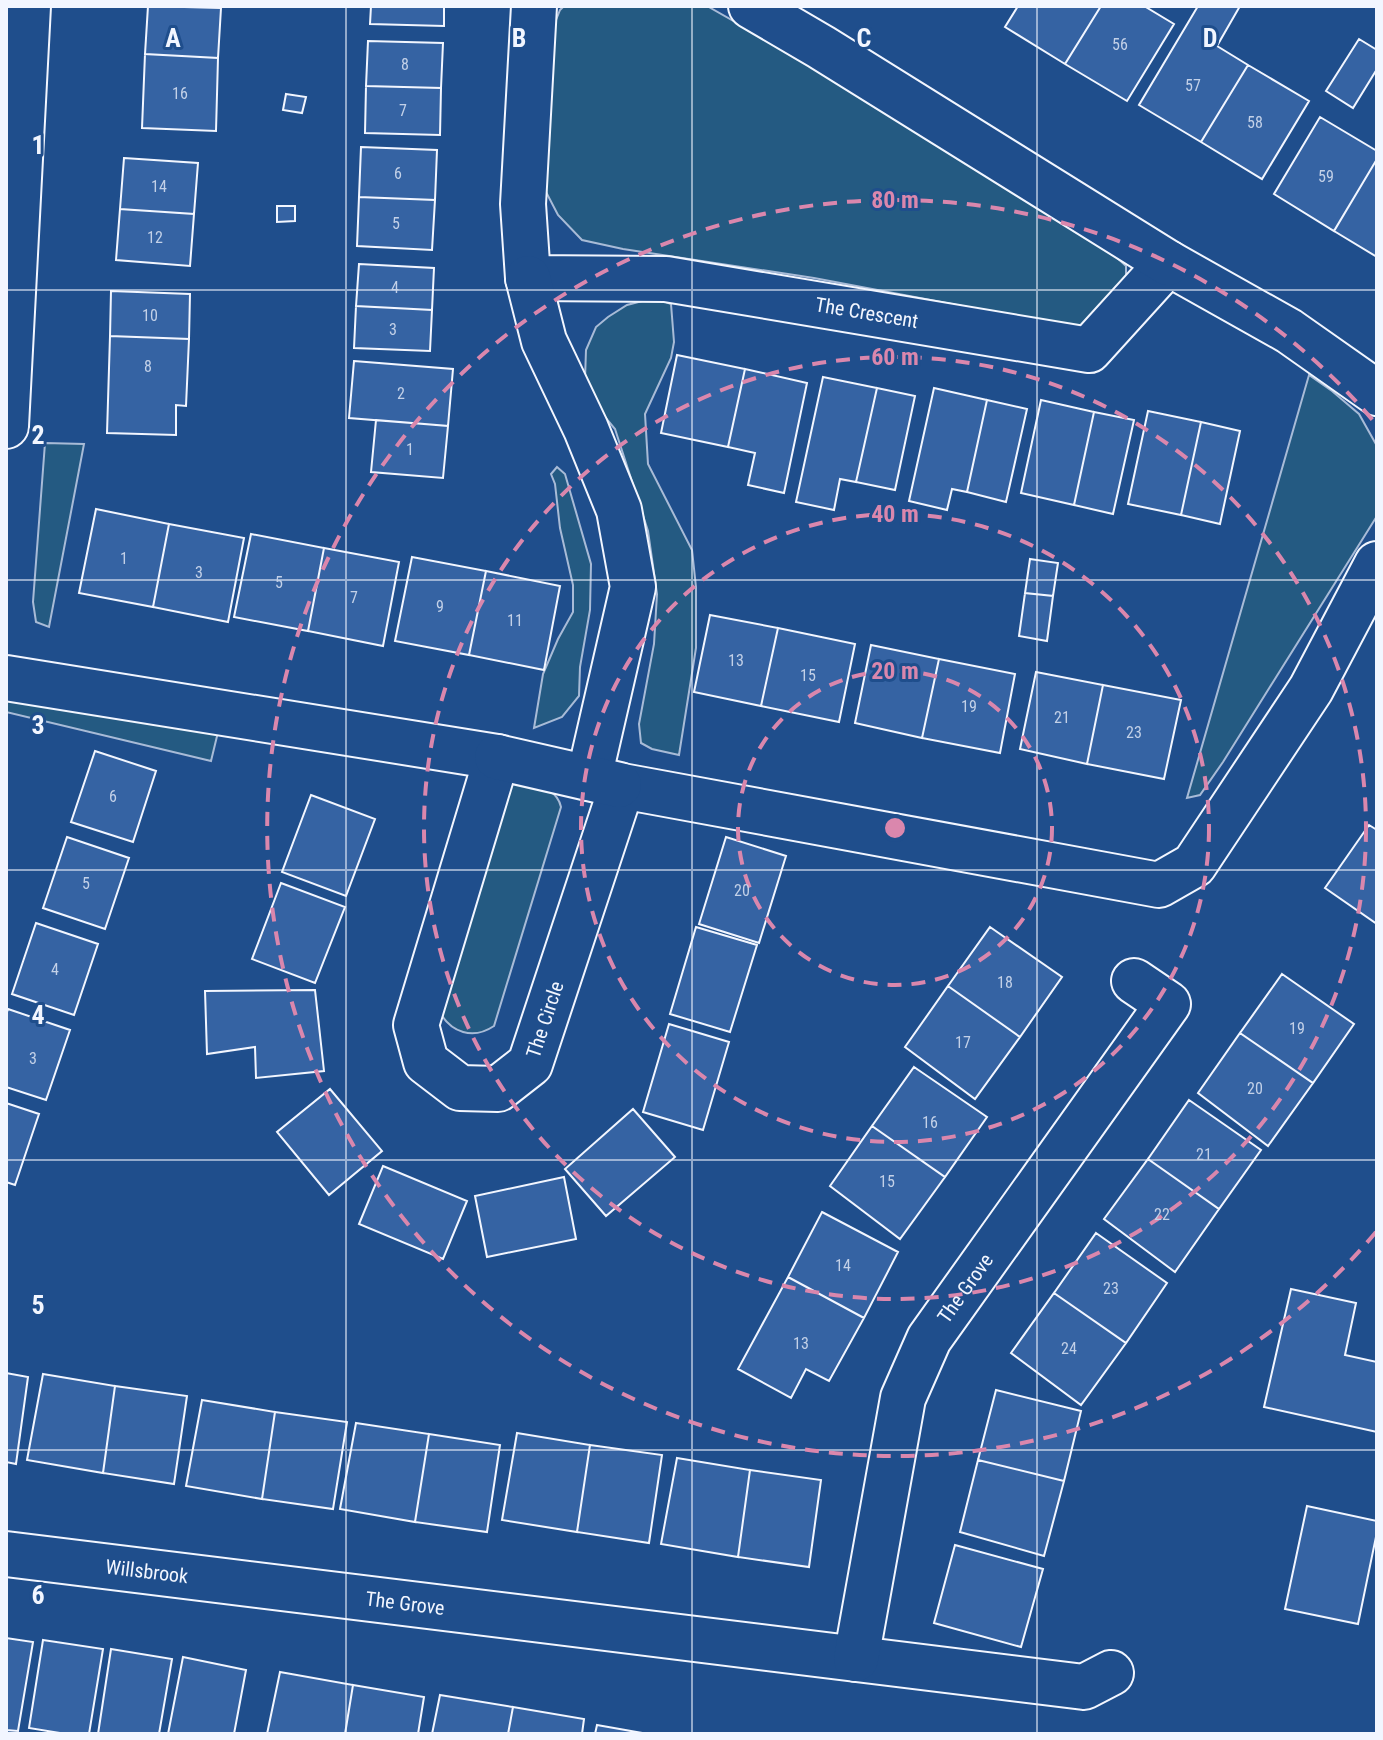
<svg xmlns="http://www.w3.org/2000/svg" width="1383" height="1740" font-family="'Roboto Condensed',sans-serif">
<rect width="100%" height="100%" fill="#1f4e8c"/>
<path fill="#245a82" stroke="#a8bbd7" stroke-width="2" d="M564 6H707L781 48 1103 245 1126 266V288L1101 325 1068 326 814 278 623 249 582 240 558 215 545 190 548 40 560 10Z
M650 299 661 300 671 304 674 342 671 358 645 414 648 464 692 550 696 587V648L679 755 652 749 641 743 639 724 654 644 657 594 648 531 615 429 600 411 585 379 586 350 596 327 608 317 627 305Z
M1309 375 1332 391 1359 414 1377 446V516L1223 762 1200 795 1187 798Z
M45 443 84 444 49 627 36 622 33 602Z
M557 467 565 474 591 564 590 610 580 667 579 696 562 717 534 728 543 674 558 639 573 612V585L560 528 555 484 551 474Z
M6 688 218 732 211 761 6 712Z
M521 781C537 786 557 788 561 807L494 1026C473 1040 451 1033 439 1011L510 785Z"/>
<path fill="#3563a3" stroke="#f2f6ff" stroke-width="2" d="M148 6 221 8 218 58 145 54Z
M371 6H444V26L370 24Z
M1018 6H1101L1065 64 1005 27Z
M1101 6H1144L1174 24 1127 101 1065 64Z
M1198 6H1240L1217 46 1248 65 1201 142 1139 105Z
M1359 39 1377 50V69L1353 108 1326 91Z
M368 41 443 43 441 88 366 86Z
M145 54 218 58 216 131 142 128Z
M1248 65 1309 101 1262 179 1201 142Z
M366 86 441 88 440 135 365 133Z
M286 94 306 97 302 113 283 110Z
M1320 117 1377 151V159L1334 231 1274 194Z
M361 147 437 150 435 200 359 197Z
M124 158 198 163 194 214 120 209Z
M1377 159V257L1334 231Z
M359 197 435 200 432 250 357 246Z
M277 206H295V221L277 222Z
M120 209 194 214 190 266 116 260Z
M359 264 434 268 432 310 356 306Z
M111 291 190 294 189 339 110 336Z
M356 306 432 310 430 351 354 348Z
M110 336 189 339 186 406 176 405V435L107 433Z
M677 355 745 369 728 447 661 433Z
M354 361 453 369 448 426 349 418Z
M745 369 807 383 784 493 748 485 755 453 728 447Z
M823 377 877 388 856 482 840 479 834 510 796 502Z
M877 388 915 396 895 490 856 482Z
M934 388 987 400 967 492 952 489 947 510 909 501Z
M987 400 1027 409 1006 502 967 492Z
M1041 400 1094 412 1074 505 1021 493Z
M1148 411 1201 422 1181 515 1128 504Z
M1094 412 1134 420 1113 514 1074 505Z
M376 420 448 426 443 478 371 472Z
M1201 422 1240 431 1220 524 1181 515Z
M96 509 169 524 153 607 79 593Z
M169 524 244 538 228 622 153 607Z
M251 534 324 548 308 631 234 617Z
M324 548 399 562 383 646 308 631Z
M412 557 486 571 469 655 395 641Z
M1030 559 1058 563 1053 596 1025 593Z
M486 571 560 586 544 670 469 655Z
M1025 593 1053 596 1047 641 1019 636Z
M710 615 778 628 761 706 694 692Z
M778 628 855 644 839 722 761 706Z
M871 645 939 659 922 738 855 723Z
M939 659 1015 674 1000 753 922 738Z
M1036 672 1103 685 1087 764 1020 749Z
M1103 685 1181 700 1164 779 1087 764Z
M95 751 156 771 133 842 71 822Z
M311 795 375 819 346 896 282 872Z
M1369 825 1377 830V924L1325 888Z
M67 837 129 858 105 929 43 908Z
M726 837 786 856 759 943 699 924Z
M281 883 345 907 315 983 252 959Z
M36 923 98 944 74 1015 12 994Z
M696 927 757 945 730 1032 670 1014Z
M990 927 1062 977 1020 1037 948 986Z
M1282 974 1354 1024 1313 1083 1240 1033Z
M948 986 1020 1037 975 1099 905 1047Z
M315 990 324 1071 256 1078 255 1047 207 1054 205 991Z
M8 1009 70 1030 46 1100 6 1087V1015Z
M669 1024 729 1042 703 1130 643 1112Z
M1240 1033 1313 1083 1268 1146 1198 1093Z
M914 1067 987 1117 945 1177 872 1126Z
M330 1089 382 1151 329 1195 277 1132Z
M1189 1100 1261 1150 1219 1209 1148 1159Z
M6 1103 39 1114 15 1185 6 1182Z
M633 1109 675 1157 606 1216 565 1169Z
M872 1126 945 1177 900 1239 830 1186Z
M1148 1159 1219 1209 1175 1272 1104 1219Z
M383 1166 467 1201 443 1259 359 1224Z
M564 1177 576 1239 487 1257 475 1196Z
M822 1212 898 1252 864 1318 788 1277Z
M1096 1233 1167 1283 1126 1343 1054 1293Z
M788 1277 864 1318 829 1381 806 1369 791 1398 738 1369Z
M1291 1289 1356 1303 1345 1355 1377 1362V1432L1264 1407Z
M1054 1293 1126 1343 1081 1405 1011 1353Z
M6 1373 28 1377 16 1464 6 1462Z
M43 1374 115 1386 103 1473 27 1460Z
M115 1386 187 1396 174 1484 103 1473Z
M996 1390 1081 1411 1064 1481 978 1460Z
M202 1400 275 1412 262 1499 186 1486Z
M275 1412 347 1422 333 1509 262 1499Z
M356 1423 429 1434 415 1522 340 1509Z
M517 1433 590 1445 577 1532 502 1520Z
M429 1434 500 1445 487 1532 415 1522Z
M590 1445 662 1455 649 1543 577 1532Z
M677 1458 750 1470 738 1557 661 1544Z
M978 1460 1064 1481 1044 1556 960 1532Z
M750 1470 821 1480 809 1567 738 1557Z
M1307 1506 1377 1521V1532L1358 1624 1285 1609Z
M955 1545 1043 1569 1021 1647 934 1623Z
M6 1638 33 1642 18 1731 6 1730Z
M43 1640 103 1649 89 1734H66L29 1728Z
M111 1649 172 1659 159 1734H98Z
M183 1657 246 1670 234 1734H168Z
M280 1672 353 1685 345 1734H267Z
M353 1685 424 1697 418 1734H345Z
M440 1695 513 1707 508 1734H432Z
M513 1707 584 1719 582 1734H508Z
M597 1725 648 1734H595Z"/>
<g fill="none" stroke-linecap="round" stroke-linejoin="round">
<g stroke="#f2f6ff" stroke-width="48">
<g id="street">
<path id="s1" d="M534 6 523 204 528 278 666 279 1089 350 1168 263 1289 331 1377 393"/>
<path d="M751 6 821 47 1168 263"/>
<path d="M528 278 544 341 586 429 619 510 633 587 589 778"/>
<path d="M6 426 28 6"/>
<path id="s2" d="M6 678 497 757 416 1025 426 1062 460 1088 498 1089 530 1064 622 786 1159 885 1194 865 1311 689 1377 564"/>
<path d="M497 757 619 785"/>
<path id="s3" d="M6 1554 1084 1687 1111 1673"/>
<path id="s4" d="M856 1659 903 1398 929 1339 1168 1004 1134 981"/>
</g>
</g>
<use href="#street" stroke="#1f4e8c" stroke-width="44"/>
</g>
<path fill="none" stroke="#f2f6ff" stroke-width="2" stroke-opacity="0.55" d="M346 6V1734M692 6V1734M1037 6V1734M6 290H1377M6 580H1377M6 870H1377M6 1160H1377M6 1450H1377"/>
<g fill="none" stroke="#da87ad" stroke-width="4" stroke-dasharray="14 10">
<circle cx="895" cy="828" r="157"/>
<circle cx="895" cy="828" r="314"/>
<circle cx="895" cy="828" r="471"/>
<path d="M1376 1232A628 628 0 1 1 1376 424"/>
</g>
<g text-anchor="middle" stroke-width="6" stroke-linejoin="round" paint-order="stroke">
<g font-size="16" fill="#c3d1e8">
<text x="1120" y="50">56</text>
<text x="405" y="70">8</text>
<text x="1193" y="91">57</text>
<text x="180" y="99">16</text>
<text x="403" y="116">7</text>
<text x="1255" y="128">58</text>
<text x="398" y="179">6</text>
<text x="1326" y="182">59</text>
<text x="159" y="192">14</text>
<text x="396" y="229">5</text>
<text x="155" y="243">12</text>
<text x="395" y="293">4</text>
<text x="150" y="321">10</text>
<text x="393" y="335">3</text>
<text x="148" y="372">8</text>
<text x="401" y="399">2</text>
<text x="410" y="455">1</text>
<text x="124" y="564">1</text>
<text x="199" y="578">3</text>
<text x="279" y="588">5</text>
<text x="354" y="603">7</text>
<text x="440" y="612">9</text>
<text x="515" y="626">11</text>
<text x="736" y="666">13</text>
<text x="808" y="681">15</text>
<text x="969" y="712">19</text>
<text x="1062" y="723">21</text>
<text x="1134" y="738">23</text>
<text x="113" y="802">6</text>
<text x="86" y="889">5</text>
<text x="742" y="896">20</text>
<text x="55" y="975">4</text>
<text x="1005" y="988">18</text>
<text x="1297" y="1034">19</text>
<text x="963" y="1048">17</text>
<text x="33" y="1064">3</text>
<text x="1255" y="1094">20</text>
<text x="930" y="1128">16</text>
<text x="1204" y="1160">21</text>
<text x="887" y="1187">15</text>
<text x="1162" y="1220">22</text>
<text x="843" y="1271">14</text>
<text x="1111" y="1294">23</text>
<text x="801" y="1349">13</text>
<text x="1069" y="1354">24</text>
</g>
<g font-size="20" fill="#f2f6ff" stroke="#1f4e8c">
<text dy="7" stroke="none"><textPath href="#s1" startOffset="614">The Crescent</textPath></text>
<text dy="7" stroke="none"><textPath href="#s2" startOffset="984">The Circle</textPath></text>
<text dy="7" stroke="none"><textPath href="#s4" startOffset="392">The Grove</textPath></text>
<text dy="7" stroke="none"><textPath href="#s3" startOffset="142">Willsbrook</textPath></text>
<text dy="7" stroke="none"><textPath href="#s3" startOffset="402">The Grove</textPath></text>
</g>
</g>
<g font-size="26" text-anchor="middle" font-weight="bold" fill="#f2f6ff" stroke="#1f4e8c" stroke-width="6" stroke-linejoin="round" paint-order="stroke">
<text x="173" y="47">A</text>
<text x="519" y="47">B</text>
<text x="864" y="47">C</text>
<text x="1210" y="47">D</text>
<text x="38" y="154">1</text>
<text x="38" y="444">2</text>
<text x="38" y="734">3</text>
<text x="38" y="1024">4</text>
<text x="38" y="1314">5</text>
<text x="38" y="1604">6</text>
</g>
<circle cx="895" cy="828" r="12" fill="#da87ad" stroke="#1f4e8c" stroke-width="4"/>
<g font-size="24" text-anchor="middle" font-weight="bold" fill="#da87ad" stroke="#1f4e8c" stroke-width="6" stroke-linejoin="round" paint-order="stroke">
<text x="895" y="208">80 m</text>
<text x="895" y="365">60 m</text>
<text x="895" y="522">40 m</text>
<text x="895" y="679">20 m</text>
</g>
<rect width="1383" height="1740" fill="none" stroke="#f2f6ff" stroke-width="16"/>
</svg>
